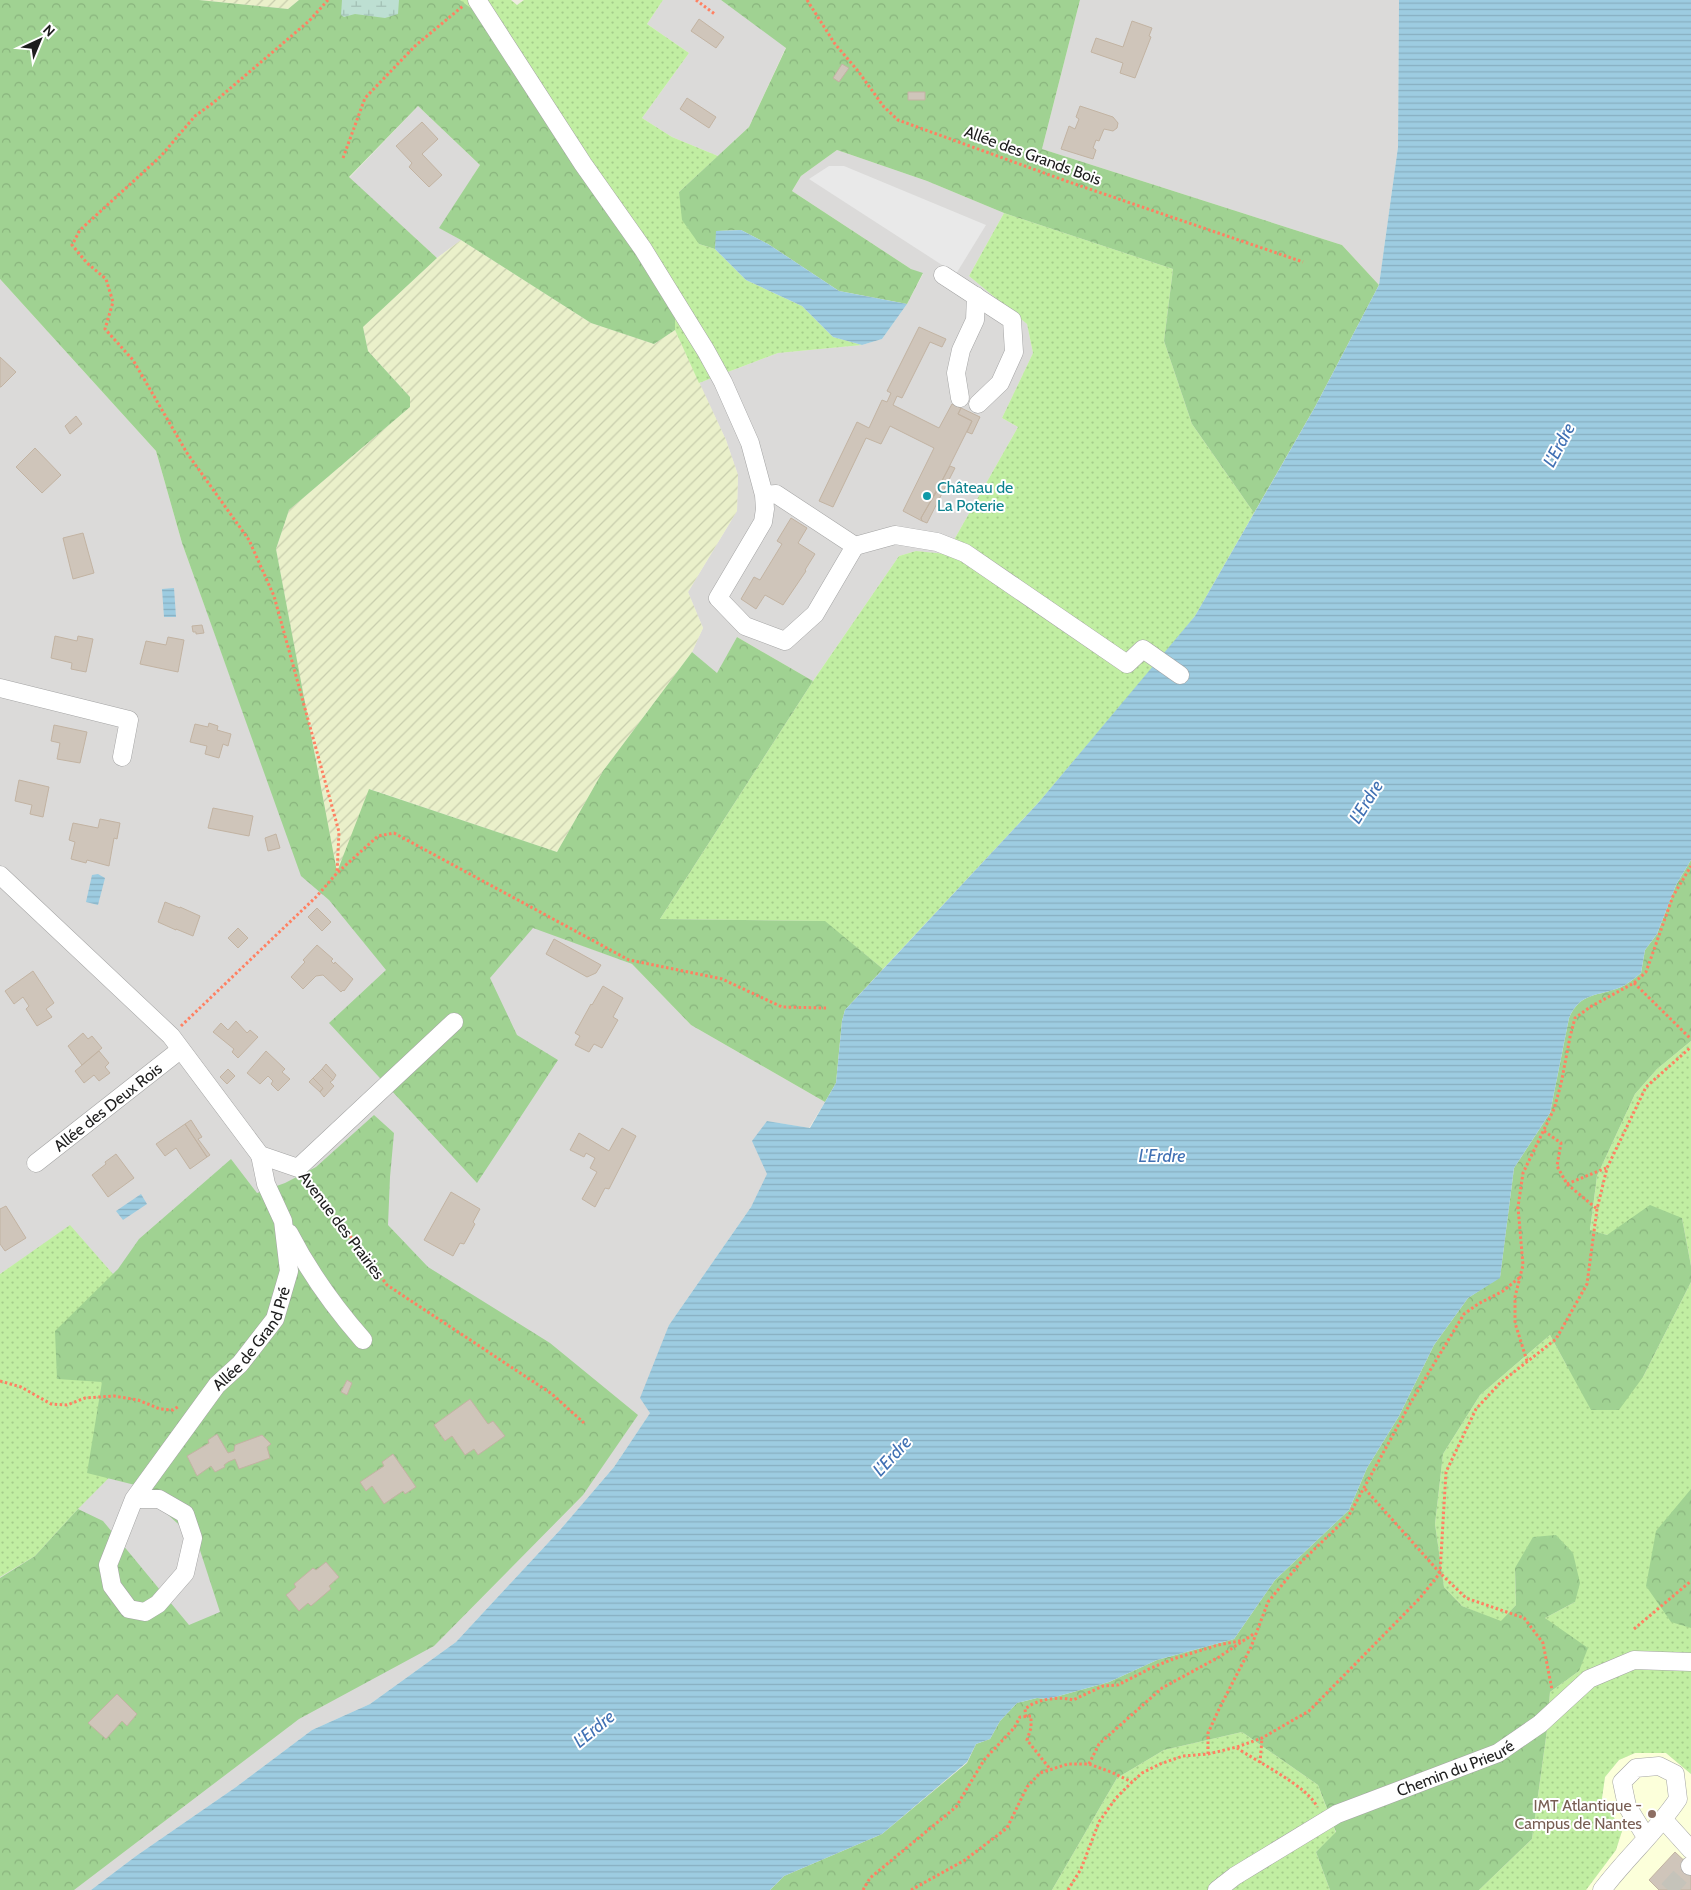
<svg xmlns="http://www.w3.org/2000/svg" width="1691" height="1890" font-family="Cabin,sans-serif">
<defs>
<pattern id="farmland-furrows" width="10" height="10" patternUnits="userSpaceOnUse" patternTransform="scale(1.25)"><rect width="10" height="10" fill="#eaf0ca"/><path d="M-1 1l2-2M0 10L10 0M9 11l2-2" fill="none" stroke="#c8cdad"/></pattern>
<pattern id="grass-dots" width="8" height="8" patternUnits="userSpaceOnUse" patternTransform="scale(1.25)"><rect width="8" height="8" fill="#c1eea2"/><path d="M2 2h.1M6 6h.1" fill="none" stroke="#a5cc8b" stroke-width="1.8" stroke-linecap="round"/></pattern>
<pattern id="forest-crowns" width="20" height="18" patternUnits="userSpaceOnUse" patternTransform="scale(1.25)"><rect width="20" height="18" fill="#a0d292"/><path d="M2 6a3 3 0 1 1 6 0M12 15a3 3 0 1 1 6 0" fill="none" stroke="#89b47d"/></pattern>
<pattern id="wetland-marsh" width="20" height="14" patternUnits="userSpaceOnUse" patternTransform="scale(1.25)"><rect width="20" height="14" fill="#bddfd2"/><path d="M1 5h8M5 5V1M11 12h8M15 12V8" fill="none" stroke="#a2bfb4"/></pattern>
<pattern id="water-rules" width="6" height="5" patternUnits="userSpaceOnUse" patternTransform="scale(1.25)"><rect width="6" height="5" fill="#9dcce1"/><path d="M0 2.5h6" fill="none" stroke="#87afc1"/></pattern>
</defs>
<rect width="100%" height="100%" fill="#efece1"/>
<path fill="#dbdad9" d="M663 0H721L786 47 749 127 718 156 672 137 642 118 689 53 647 24Z
M1080 0H1399L1398 147 1379 285 1342 245 1042 149Z
M418 106 480 165 440 228 461 240 437 258 349 178Z
M837 150 927 181 1004 213 969 276 1027 324 1033 353 1002 418 1018 427 946 554 916 551 899 556 813 681 737 637 717 674 692 652 703 628 688 592 737 511 738 475 726 440 699 383 778 353 862 345 882 339 907 304 923 274 911 269 792 191 801 176Z
M0 279 156 451 182 543 302 876 533 927 632 964 691 1025 825 1102 809 1128 767 1121 768 1174 751 1207 669 1325 650 1413 614 1467 560 1530 456 1642 370 1704 312 1730 236 1787 136 1856 91 1890H0V1577L35 1556 78 1509 127 1290 70 1226 0 1274Z"/>
<path fill="#fcffda" d="M1635 1753H1666L1691 1774V1890H1586L1616 1850 1622 1831 1602 1798 1605 1777 1619 1760Z"/>
<path fill="url(#farmland-furrows)" d="M199 0H299L288 9Z
M461 240 591 323 654 344 675 330 726 440 738 475 737 511 688 592 703 628 692 652 603 771 557 852 370 789 337 873 276 549 289 510 410 407V397L368 351 363 327 437 258Z"/>
<path fill="url(#grass-dots)" d="M460 0H511L517 5 524 0H663L647 24 689 53 642 118 672 137 718 156 679 192 699 244 715 249 746 280 802 306 833 337 862 345 778 353 699 383 675 330V313Z
M1004 213 1173 269 1164 341 1192 424 1254 513 1195 616 1170 647 1039 802 883 969 824 921 660 919 813 681 899 556 916 551 946 554 1018 427 1002 418 1033 353 1027 324 969 276Z
M1691 1041V1266L1682 1218 1607 1235 1590 1231 1597 1176 1635 1094 1657 1069Z
M70 1225 127 1290 211 1375 78 1509 35 1556 0 1577V1274Z
M1691 1282V1774L1666 1753H1635L1619 1760 1605 1777 1602 1798 1622 1831 1616 1850 1586 1890H1479L1532 1839 1547 1730 1550 1692 1579 1671 1545 1618 1575 1602 1515 1568 1516 1605 1501 1622 1462 1606 1444 1587 1435 1524 1443 1454 1480 1395 1550 1335 1567 1366 1643 1377Z
M1242 1732 1318 1785 1336 1833 1316 1852 1330 1890H1052L1117 1778 1164 1750Z"/>
<path fill="url(#forest-crowns)" d="M0 0H199L288 9 299 0H460L472 9 675 313V330L654 344 591 323 461 240 439 228 480 165 418 106 349 177 437 258 363 327 368 351 410 397V407L289 510 276 549 337 872 369 789 557 852 603 771 692 652 717 673 737 637 813 681 660 919 825 921 883 969 845 1010 842 1021 836 1083 825 1102 691 1025 632 964 533 928 490 978 517 1035 558 1060 477 1183 329 1023 386 970 329 900 301 876 182 543 156 451 0 279Z
M721 0H1080L1042 149 1342 245 1379 285 1315 407 1254 513 1192 424 1164 341 1173 269 1004 213 927 181 837 150 801 176 792 191 911 269 923 273 907 304 839 291 768 244 741 230 717 231 715 249 699 244 682 220 679 192 749 127 786 48Z
M1691 860V1041L1657 1069 1635 1094 1597 1176 1590 1230 1607 1235 1650 1205 1682 1218 1691 1266V1282L1643 1377 1619 1410H1591L1550 1335 1480 1395 1443 1454 1435 1524 1444 1587 1462 1606 1501 1621 1516 1605 1515 1568 1533 1537 1556 1535 1573 1553 1580 1583 1575 1602 1545 1618 1588 1648 1579 1671 1550 1692 1547 1730 1532 1839 1479 1890H1330L1316 1852 1336 1832 1318 1785 1242 1732 1164 1750 1117 1778 1052 1890H770L784 1876 882 1834 967 1763 976 1744 990 1739 1000 1721 1017 1703 1037 1698 1048 1699 1109 1682 1157 1660 1234 1639 1275 1580 1349 1510 1367 1468 1399 1416 1434 1345 1468 1298 1500 1277 1514 1168 1550 1113 1569 1018C1581 991 1598 997 1621 987 1628 984 1635 978 1641 973L1645 950 1657 934 1676 885Z
M374 1115 394 1133 390 1177 388 1225 428 1267 550 1343 638 1415 583 1495 434 1646 299 1719 74 1890H0V1578L35 1556 78 1509 103 1521 189 1625 220 1612 197 1541 135 1485 87 1473 102 1382 57 1379 55 1331 118 1269 139 1239 231 1159 257 1193 285 1183 316 1167Z
M1691 1489V1628L1671 1622 1646 1586 1656 1531Z"/>
<path fill="url(#wetland-marsh)" d="M342 0H399L398 14 385 18 355 14 344 17 341 15Z"/>
<path fill="#e9e9e9" d="M829 166H844L986 225 956 274 809 179Z"/>
<path fill="url(#water-rules)" d="M1399 0H1691V860L1676 885 1657 934 1645 950 1641 973C1635 978 1628 984 1621 987 1598 997 1581 991 1569 1018L1550 1113 1514 1168 1500 1278 1468 1298 1434 1345 1399 1416 1367 1468 1349 1510 1275 1580 1234 1639 1157 1660 1109 1682 1048 1699 1037 1698 1017 1703 1000 1721 990 1739 976 1744 967 1762 882 1834 784 1876 770 1890H91L136 1856 236 1787 312 1730 370 1704 456 1642 560 1530 614 1467 650 1413 640 1398 669 1325 751 1207 767 1174 752 1141 767 1121 810 1128 836 1083 842 1021 845 1010 1039 802 1195 616 1315 407 1379 285 1398 147Z
M741 230 768 244 839 291 907 304 882 339 862 345 833 337 802 306 746 280 715 249 716 231Z
M174 588 176 617H164L162 589Z
M98 874 105 878 98 905 86 902 92 875Z
M141 1194 147 1204 123 1220 116 1211Z"/>
<path fill="#cfc5ba" stroke="#c2b3a2" d="M699 19 724 37 716 48 691 31Z
M1132 21 1152 28 1149 36 1151 37 1135 78 1120 73 1123 63 1091 52 1096 38 1123 47Z
M842 64 849 68 839 82 833 78Z
M908 92H925V100H908Z
M687 98 716 117 709 128 680 109Z
M1080 106 1113 117 1118 123 1117 128 1113 131 1104 129 1099 141 1096 140 1093 148 1096 150 1093 159 1061 149 1069 126 1075 129 1079 119 1076 117Z
M422 122 438 139 422 154 442 175 429 187 409 167 412 163 396 146Z
M919 327 946 339 942 347 930 342 902 398 897 396 893 405 939 428 952 404 961 408 958 414 972 421 937 491 921 518 922 521 903 511 934 448 890 426 881 444 866 438 833 507 819 501 857 422 869 428 882 400 887 402 891 393 887 391Z
M0 357 16 372 1 387H0Z
M961 408 980 417 972 434 967 432 972 421 958 414Z
M76 416 82 424 70 434 65 426Z
M35 448 61 475 42 493 16 467Z
M950 466 955 468 927 523 922 521 921 518Z
M791 518 807 528 798 543 815 554 805 570 806 571 783 605 765 595 756 609 741 599 754 577 760 580 782 544 777 541Z
M83 533 94 573 73 579 63 538Z
M202 625 204 633 196 634V632H193L192 626Z
M55 636 77 641 78 636 93 639 86 672 71 669 72 663 51 658Z
M168 637 184 640 178 672 140 664 146 641 166 645Z
M209 723 218 726 217 730 231 734 228 746 223 744 219 758 205 754 207 746 190 742 195 724 208 727Z
M54 725 87 732 80 763 57 759 60 743 51 741Z
M19 780 49 787 43 817 30 814 32 805 15 801Z
M213 808 253 816 249 836 208 828Z
M100 819 120 823 117 839 114 838 109 866 87 860 86 863 71 859 75 842 69 840 73 823 98 828Z
M276 834 280 848 268 851 265 838Z
M165 902 180 908V907L200 916 193 936 176 929V930L158 922Z
M317 908 331 922 322 931 308 917Z
M238 928 248 938 238 948 228 938Z
M554 939 601 965 596 973 587 977 546 954Z
M317 945 333 959 331 961 334 964 335 962 353 979 344 991 343 990 341 992 323 975 316 976 303 989 291 977 305 962 303 960Z
M33 971 54 1003 46 1009 52 1017 37 1026 26 1009 29 1006 23 997 14 1004 5 991Z
M603 986 623 998 613 1017 618 1020 602 1048 594 1044 589 1052 575 1045 580 1036 575 1033 591 1004 592 1005Z
M236 1021 247 1033 250 1030 258 1037 238 1058 232 1052 234 1049 213 1032 221 1023 228 1030Z
M83 1033 88 1039 92 1036 102 1048 82 1065 68 1046Z
M99 1051 109 1063 105 1067 110 1073 99 1081 94 1075 84 1083 75 1071Z
M266 1051 285 1069 282 1072 290 1079 278 1091 271 1084 273 1081 268 1076 260 1084 247 1073Z
M326 1064 336 1075 333 1080 322 1069Z
M228 1069 235 1076 227 1084 220 1077Z
M322 1069 333 1080 330 1082 334 1086 324 1097 320 1092 323 1088 313 1078Z
M313 1078 323 1088 320 1092 309 1082Z
M191 1120 202 1137 198 1139 210 1155 207 1157 185 1124Z
M185 1124 207 1157 190 1169 176 1148 165 1156 156 1144Z
M622 1128 636 1136 609 1189 605 1188 595 1207 582 1199 597 1172 590 1168 595 1158 586 1153 584 1157 570 1150 579 1133 609 1151Z
M116 1154 134 1178 108 1197 92 1175 106 1164 105 1162Z
M451 1192 480 1209 473 1222 475 1224 464 1244 460 1243 453 1256 424 1240Z
M6 1206 26 1238 5 1251 0 1244V1209Z
M347 1380 352 1383 347 1395 341 1392Z
M470 1399 488 1424 493 1421 505 1436 478 1455 474 1449 465 1455 452 1436 445 1441 434 1425Z
M217 1434 228 1453 234 1451 235 1445 262 1435 271 1444 267 1447 270 1458 239 1469 235 1459 228 1462 224 1465 225 1467 215 1472 211 1466 197 1476 187 1456 209 1443 208 1440Z
M393 1454 416 1487 405 1494 403 1491 384 1504 372 1486 366 1491 360 1482 384 1466 382 1462Z
M326 1562 339 1577 329 1586 331 1589 311 1606 308 1603 299 1611 286 1595 296 1587 294 1584 313 1568 316 1570Z
M117 1694 137 1714 127 1726 122 1721 106 1739 88 1723Z
M1675 1852 1691 1867V1890H1659L1649 1880Z"/>
<g fill="none" stroke-linecap="round" stroke-linejoin="round">
<path stroke="#c5c3ba" stroke-width="18" stroke-dasharray="18 9" stroke-linecap="butt" d="M1668 1890 1690 1866"/>
<g stroke="#a4a4a4" stroke-width="19">
<g id="minor">
<path d="M477 0 583 164 643 249 706 351 723 382 750 443 764 495 765 509 763 522 718 598 745 626 785 641 815 614 855 546 776 494 764 495"/>
<path d="M943 275 1012 320 1014 352 1000 383 978 404"/>
<path d="M960 398 956 373 961 350 975 320 976 296"/>
<path d="M855 546 895 535 937 542 965 553 1127 664 1143 649 1180 675"/>
<path d="M0 688 129 720 122 757"/>
<path d="M0 875 171 1036 260 1155 298 1168 454 1022"/>
<path id="s1" d="M36 1163 180 1050"/>
<path d="M289 1233C309 1272 334 1307 363 1340"/>
<path id="s2" d="M134 1499H159L185 1514 193 1538 185 1573 158 1604 145 1612 129 1609 112 1586 108 1565 134 1499 217 1385 240 1364 275 1319 289 1271 283 1221 266 1184 260 1155"/>
<path d="M1664 1820 1691 1850"/>
<path d="M1690 1866 1691 1865"/>
<path id="s3" d="M1217 1890 1235 1876 1337 1814 1498 1753 1540 1724 1589 1679 1634 1660 1691 1662"/>
<path d="M1602 1890C1626 1858 1656 1832 1678 1799L1675 1774 1659 1766 1636 1768 1622 1782 1627 1806 1646 1837"/>
</g>
</g>
<path stroke="#ff8062" stroke-width="3" stroke-dasharray="2.5 2.5" stroke-linecap="butt" d="M328 0 309 21 213 103 195 116 161 156 80 230 72 245 87 263 106 279 113 302 105 329 133 360 187 453 249 540 274 596 339 832 337 873
M696 0 716 15
M807 0 835 44 858 71 884 107 898 120 1069 182 1303 262
M343 158 365 98 415 46 463 6
M1634 983 1691 1039
M181 1026 316 897 337 873 378 836 394 833 629 960 722 979 782 1007 826 1008
M1544 1131 1561 1143 1557 1166 1567 1184 1597 1209
M308 1180 387 1285 552 1394 584 1423
M1567 1184 1606 1168
M1527 1361 1515 1323V1297L1523 1265 1518 1207 1523 1173 1554 1109 1561 1084 1570 1037 1575 1018 1590 1007 1634 983 1646 972 1673 896 1691 866
M0 1381 21 1387 51 1404 67 1405 85 1398 114 1396 138 1400 160 1409 173 1410 179 1406
M1365 1489 1440 1573 1466 1598 1524 1618 1543 1643 1552 1690
M1634 1629 1691 1581
M1026 1717 1025 1709C1037 1699 1058 1696 1073 1700L1103 1686 1118 1685 1151 1668 1173 1659 1218 1645 1245 1640
M1237 1748C1256 1761 1310 1788 1317 1807
M1208 1754V1733L1220 1707 1251 1647 1268 1602 1301 1562 1348 1517 1411 1402 1464 1314 1478 1304 1503 1291 1519 1278
M1260 1763 1262 1738
M1089 1764 1099 1744 1162 1688 1219 1657 1255 1633
M863 1890 870 1878 956 1807 984 1760 1014 1728 1020 1717 1031 1716V1728L1027 1740 1050 1769
M911 1890 965 1860 1007 1828 1027 1787 1040 1773 1068 1764H1089L1111 1772 1132 1782
M1068 1890 1081 1869 1099 1822 1116 1798 1132 1782 1142 1773 1160 1764 1183 1756 1208 1754 1237 1747 1262 1738 1309 1711 1420 1598 1440 1573 1446 1472 1476 1409 1500 1383 1556 1339 1587 1284 1597 1209 1607 1168 1646 1087 1691 1047"/>
<use href="#minor" stroke="#fff" stroke-width="18"/>
</g>
<circle fill="#0f9aa8" stroke="#fff" stroke-width="2" cx="927" cy="496" r="5"/>
<circle fill="#8d6e63" stroke="#fff" stroke-width="2" cx="1652" cy="1814" r="5"/>
<g text-anchor="middle" stroke-width="4" stroke-linejoin="round" paint-order="stroke">
<g font-size="16" fill="#1d1d1d" stroke="#fff">
<text transform="translate(1033 155) rotate(20)" y="6">Allée des Grands Bois</text>
<text dy="6" stroke="none"><textPath href="#s1" startOffset="91">Allée des Deux Rois</textPath></text>
<text transform="translate(342 1225) rotate(53)" y="6">Avenue des Prairies</text>
<text dy="6" stroke="none"><textPath href="#s2" startOffset="510">Allée de Grand Pré</textPath></text>
<text dy="6" stroke="none"><textPath href="#s3" startOffset="269">Chemin du Prieuré</textPath></text>
</g>
<g font-size="16" fill="#0d838f" stroke="#fff" text-anchor="start">
<text x="937" y="493">Château de<tspan x="937" dy="18">La Poterie</tspan></text>
</g>
<g font-size="16" fill="#785e54" stroke="#fff" text-anchor="end">
<text x="1642" y="1811">IMT Atlantique -<tspan x="1642" dy="18">Campus de Nantes</tspan></text>
</g>
<g font-size="18" font-style="italic" fill="#4171b4" stroke="#fff">
<text transform="translate(1559 445) rotate(-62)" y="6">L'Erdre</text>
<text transform="translate(1366 802) rotate(-58)" y="6">L'Erdre</text>
<text x="1162" y="1162">L'Erdre</text>
<text transform="translate(892 1456) rotate(-47)" y="6">L'Erdre</text>
<text transform="translate(594 1729) rotate(-39)" y="6">L'Erdre</text>
</g>
</g>
<g transform="translate(40 40) rotate(44)" stroke="#ffffff" stroke-width="4" paint-order="stroke">
<path d="M0-4L9 19L0 12L-9 19Z" fill="#1d1d1d"/>
<text y="-8" font-size="14" font-weight="bold" text-anchor="middle" fill="#1d1d1d">N</text>
</g>
</svg>
